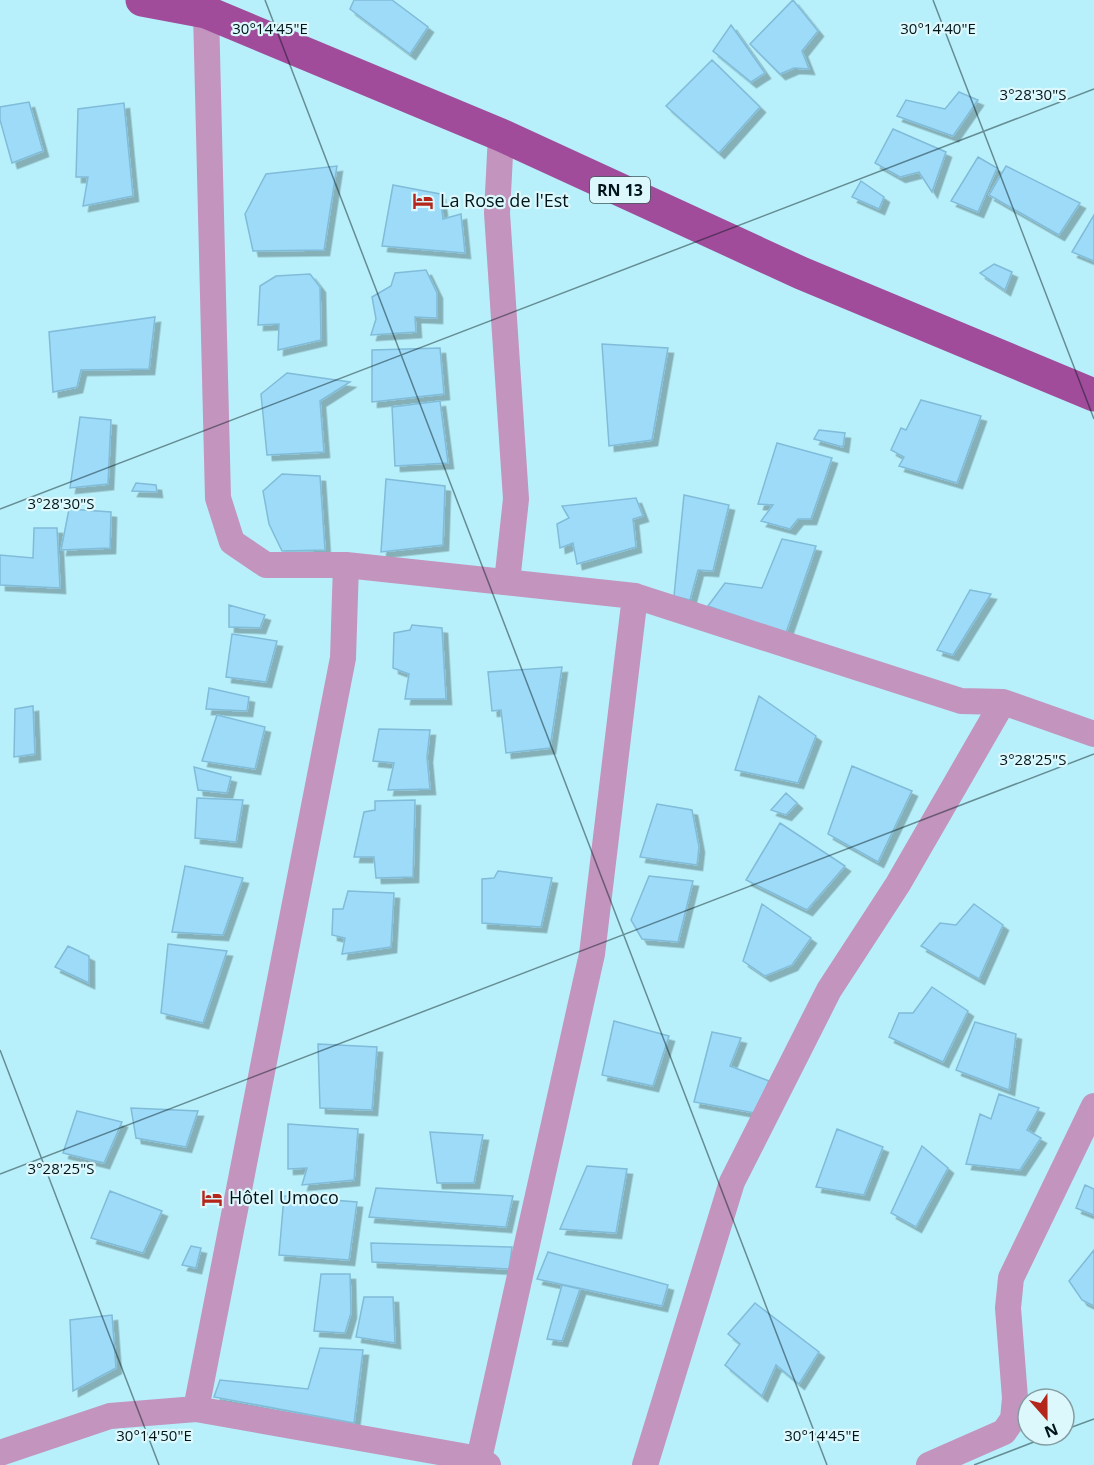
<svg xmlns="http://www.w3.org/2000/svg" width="1094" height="1465" font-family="'Open Sans',sans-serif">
<defs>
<filter id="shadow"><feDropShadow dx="5.5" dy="5.5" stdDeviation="0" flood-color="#0004"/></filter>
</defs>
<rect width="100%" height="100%" fill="#b7f0fa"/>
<path fill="#9ddbf8" stroke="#80bcd9" stroke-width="1.5" filter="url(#shadow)" d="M354 0H392L428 27 410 54 350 9Z
M793 0 818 31 802 51 809 69 794 68 780 74 750 44Z
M731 25 765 73 751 82 713 51Z
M712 60 760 107 719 153 666 106Z
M959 92 978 100 953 136 897 116 906 100 945 109Z
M29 102 43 151 12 163 0 120V107Z
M124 103 133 196 83 206 88 177H76L78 109Z
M893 129 946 152 932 192 919 172 900 177 875 163Z
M978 157 997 168 978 212 951 201Z
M337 166 324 250 253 251 245 214 266 174Z
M1006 166 1080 203 1059 235 989 195Z
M861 181 884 197 879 209 852 197Z
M393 185 440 194 443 219 461 214 465 253 382 246Z
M1094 215V261L1072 252Z
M994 264 1012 272 1005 290 980 273Z
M426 270 437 293V318L415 317 416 332 371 335 376 319 372 297 391 286 395 273Z
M310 274 320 287 321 340 278 350 279 324 258 325 260 286 276 276Z
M155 317 149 369 81 370 77 387 53 392 49 332Z
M602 344 668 348 652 440 609 446Z
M440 348 444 394 372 402V350Z
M287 373 350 382 320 401 324 452 267 455 261 394Z
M921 400 981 416 957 483 899 466 904 457 891 450 901 428 906 430Z
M440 401 448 463 395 466 392 407Z
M80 417 111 420 108 484 70 488Z
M819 430 845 433 843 447 814 439Z
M777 443 832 458 811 519H798L790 529 761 521 773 505 758 504Z
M282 474 320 476 325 550 282 551 269 524 263 491Z
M386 479 445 486 443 545 381 552Z
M136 483 156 485 157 492 132 491Z
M684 495 729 505 713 571 698 570 690 600 674 596Z
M636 498 643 516 633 519 636 547 577 564 573 543 560 548 557 524 569 518 562 506Z
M69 509 111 512 110 548 61 550Z
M34 528H57L60 588 0 585V555L33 558Z
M782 539 816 546 786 633 708 606 725 583 762 588Z
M970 590 991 594 953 655 937 650Z
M229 605 265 615 260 628 229 627Z
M412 625 442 628 446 699H405L409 674 393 668 394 633 410 630Z
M232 634 277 641 266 682 226 677Z
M562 667 550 748 506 753 501 710 492 711 488 672Z
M209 688 249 697 247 711 206 709Z
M759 696 816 736 798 783 735 770Z
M33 706 35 754 14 757 15 709Z
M217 715 265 727 255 769 202 761Z
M379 729 430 730 427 757 430 789 388 790 394 763 373 761Z
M852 766 912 791 878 862 828 834Z
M194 767 231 777 227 793 198 790Z
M786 793 797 803 786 815 771 810Z
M197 798 243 800 236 842 195 838Z
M415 800 413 877 376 878 374 857H354L364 812 375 810V801Z
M657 804 692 810 699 847 697 865 640 857Z
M780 823 845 866 807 910 746 880Z
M185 866 243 878 223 935 172 932Z
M498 871 552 878 541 927 482 923V879L494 878Z
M649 876 693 881 678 942 642 939 631 920Z
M348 891 394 893 391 947 342 954 345 938 332 935 333 909H343Z
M762 904 811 938 792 965 765 976 743 961Z
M974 904 1003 925 979 979 921 946 940 923 956 925Z
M168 944 227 951 203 1023 161 1013Z
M68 946 89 956V983L55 967Z
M932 987 968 1011 943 1062 889 1037 899 1013H913Z
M614 1021 669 1036 653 1086 602 1075Z
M975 1022 1016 1034 1009 1090 956 1070Z
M712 1032 741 1038 730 1066 769 1081 755 1113 694 1102Z
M318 1044 377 1047 372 1110 320 1108Z
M999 1094 1039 1108 1027 1130 1041 1138 1020 1170 966 1164 980 1114 991 1119Z
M131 1108 198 1111 186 1147 136 1138Z
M77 1111 122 1122 104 1163 63 1153Z
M288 1124 358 1129 354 1180 302 1185 307 1168 288 1169Z
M837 1129 883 1147 864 1195 816 1187Z
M430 1132 483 1135 474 1183H437Z
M922 1146 948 1168 916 1227 891 1213Z
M587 1166 627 1169 616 1233 560 1229Z
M1085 1185 1094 1189V1215L1076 1208Z
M376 1188 513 1196 506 1227 369 1217Z
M110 1191 162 1211 143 1253 91 1238Z
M284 1196 357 1202 349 1260 279 1255Z
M371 1243 512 1247 509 1269 372 1262Z
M191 1246 201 1248 196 1268 182 1265Z
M1094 1250V1306L1082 1300 1069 1281Z
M548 1252 668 1285 662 1306 537 1279Z
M321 1274H350L351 1313 345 1333 314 1331Z
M562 1285 580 1289 562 1341 547 1339Z
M364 1297H393L395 1343 356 1337Z
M755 1303 819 1352 799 1384 776 1365 762 1396 725 1365 740 1344 728 1334Z
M112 1315 116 1368 73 1391 70 1320Z
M320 1348 363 1350 354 1423 214 1397 220 1380 308 1389Z"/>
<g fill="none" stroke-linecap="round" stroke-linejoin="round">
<path stroke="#c294be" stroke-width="26" d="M501 135 497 213 516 499 507 582
M346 565 635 596 961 701 1003 702 1094 734
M196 1409 343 658 346 565H266L232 542 218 498 206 12
M0 1453 110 1416 196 1409 479 1459 488 1465
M479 1459 592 954 635 596
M645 1465 732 1182 829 990 898 884 1003 702
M929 1465 1004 1432 1013 1419 1015 1398 1008 1308 1011 1278 1094 1106"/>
<path stroke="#a04c9b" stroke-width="33" d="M142 0 206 12 501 135 801 273 1094 395"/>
</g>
<path fill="none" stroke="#011519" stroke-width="1.5" stroke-opacity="0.45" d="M265 0 827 1465M933 0 1094 419M0 509 1094 89M0 1050 159 1465M0 1174 1094 754M1064 1430 1094 1419M974 1465 1052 1435"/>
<defs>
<g id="hotel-bare" transform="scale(1.62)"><path d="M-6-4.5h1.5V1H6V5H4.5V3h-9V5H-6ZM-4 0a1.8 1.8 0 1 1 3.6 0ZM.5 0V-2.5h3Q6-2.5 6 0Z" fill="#b4251a" stroke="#dcf8fd" stroke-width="2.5" paint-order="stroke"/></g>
</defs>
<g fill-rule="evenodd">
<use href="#hotel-bare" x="423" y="201"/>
<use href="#hotel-bare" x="212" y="1198"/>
</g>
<g text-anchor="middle" stroke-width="4.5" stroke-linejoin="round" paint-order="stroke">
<rect fill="#dcf8fd" stroke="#43595d" stroke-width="1.5" x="590" y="177" width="60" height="26" rx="4.5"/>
<g font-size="16" font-weight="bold" fill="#011519">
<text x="620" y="196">RN 13</text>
</g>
<g font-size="18" fill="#011519" stroke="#dcf8fd" text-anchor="start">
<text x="440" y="207">La Rose de l'Est</text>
<text x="229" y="1204">Hôtel Umoco</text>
</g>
</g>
<g font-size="15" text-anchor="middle" fill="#011519" stroke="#dcf8fd" stroke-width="4.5" stroke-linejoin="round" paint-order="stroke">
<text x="938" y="34">30°14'40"E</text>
<text x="270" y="34">30°14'45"E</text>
<text x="1033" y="100">3°28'30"S</text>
<text x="61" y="509">3°28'30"S</text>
<text x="1033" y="765">3°28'25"S</text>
<text x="61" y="1174">3°28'25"S</text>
<text x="154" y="1441">30°14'50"E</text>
<text x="822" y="1441">30°14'45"E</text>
</g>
<g transform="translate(1046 1417) rotate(159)"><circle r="28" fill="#dcf8fd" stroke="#849da2" stroke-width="1.5"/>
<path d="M0-4.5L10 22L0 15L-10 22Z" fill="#b4251a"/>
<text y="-9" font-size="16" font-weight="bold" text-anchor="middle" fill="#011519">N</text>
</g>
</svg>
